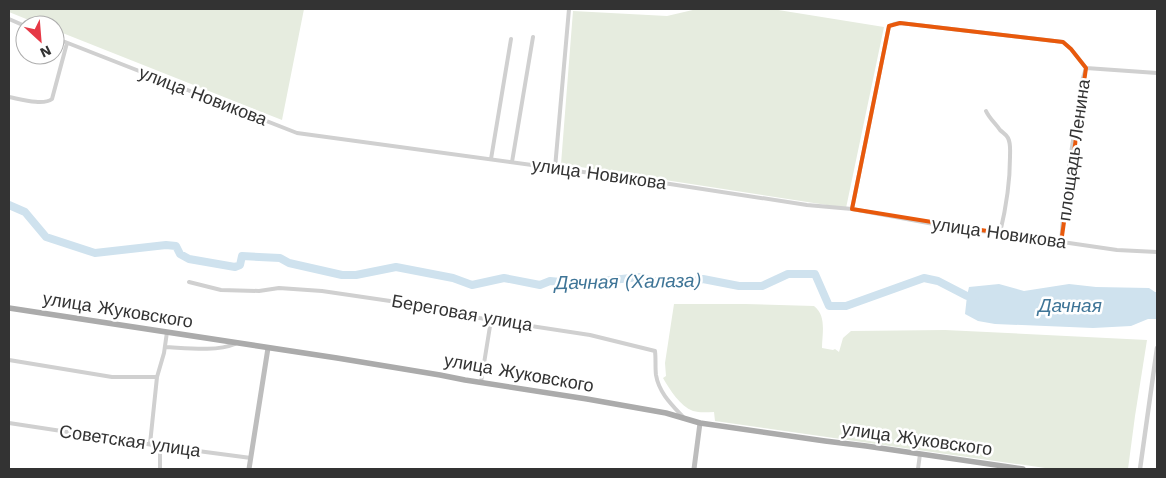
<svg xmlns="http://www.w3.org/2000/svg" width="1166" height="478" font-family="'Work Sans',sans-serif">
<rect width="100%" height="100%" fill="#fff"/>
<path fill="#e6ecdf" d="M9 9H304L282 120 55 30V25H41L9 12Z
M697 9H772L884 27 846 208 561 164 573 11 667 16Z
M674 304H745L814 306C827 316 822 334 822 348L833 350 835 349 839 352 843 338 851 331 945 330 1147 340 1135 416 1128 469H1052L715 421 714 412C707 412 700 413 693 411 680 406 670 390 663 378L666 376 665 363Z"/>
<path fill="#cfe2ee" d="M999 284 1024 291 1069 284 1096 287 1149 288 1155 292H1157V319H1148L1131 326 1093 328 995 324 978 321 965 314 967 296 969 287Z"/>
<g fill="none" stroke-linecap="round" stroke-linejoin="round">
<path stroke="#cfe2ee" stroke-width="8" d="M9 205 25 212 46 237 95 253 166 245 176 246 180 254 189 259 235 267 240 265 242 256 280 258 289 263 342 275H356L396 267 453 278 472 285 504 278 540 285 550 281 592 285 603 281 640 277 654 281 682 284 703 279 739 286H762L788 274H815L829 306H846L924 278 938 281 967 296H975"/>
<path stroke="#d0d0d0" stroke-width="4" d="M9 19 25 26
M55 38 297 133 657 182 807 205 852 209 961 229 1000 233 1117 250 1157 252
M1086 68 1157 73
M9 97C20 99 43 106 52 99L67 43
M986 111C989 118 996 124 1000 130 1003 133 1006 134 1008 138 1011 144 1010 150 1010 157 1010 183 1006 208 1000 233
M491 159 511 39
M512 162 533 37
M555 168 569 9
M852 209 889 26 894 24 900 23 1063 42 1071 49 1086 68
M1061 243 1065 193 1082 81 1086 68
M189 282 221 290 259 291 279 288 322 291 397 302 414 308 590 335 655 351C656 359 655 367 656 375 659 393 672 405 684 418
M165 347C186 348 216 352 235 344
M9 360 112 377H157
M481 382 491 320
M9 423 160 446 251 458
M150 444 157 377 164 353 167 332
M160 469V446
M918 469 920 454"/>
<path stroke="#d0d0d0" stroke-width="4.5" d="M1140 469 1157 348"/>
<path stroke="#bdbdbd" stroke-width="5" d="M249 469 268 348
M694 469 700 423"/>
<path stroke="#ababab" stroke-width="5.5" d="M9 308 337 358 440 375 465 380 587 399 666 413 700 423 825 441 866 446 1023 469"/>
</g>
<path fill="none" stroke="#e8590c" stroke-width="4" stroke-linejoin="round" d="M900 23 1063 42 1071 49 1086 68 1061 243 852 209 889 26Z"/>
<g text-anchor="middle" stroke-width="5" stroke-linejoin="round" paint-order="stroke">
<g font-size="18" fill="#333" stroke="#fff">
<text transform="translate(203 96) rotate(21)" y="6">улица Новикова</text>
<text transform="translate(1074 150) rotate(-82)" y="6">площадь Ленина</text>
<text transform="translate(599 174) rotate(8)" y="6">улица Новикова</text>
<text transform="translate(999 233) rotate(8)" y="6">улица Новикова</text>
<text transform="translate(118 310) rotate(9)" y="6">улица Жуковского</text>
<text transform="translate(462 313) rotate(10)" y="6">Береговая улица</text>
<text transform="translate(519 373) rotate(10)" y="6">улица Жуковского</text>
<text transform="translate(917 439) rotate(8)" y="6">улица Жуковского</text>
<text transform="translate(130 441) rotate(8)" y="6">Советская улица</text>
</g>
<g font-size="19" font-style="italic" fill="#3f7597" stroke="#fff">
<text transform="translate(628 281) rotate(-1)" y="7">Дачная (Халаза)</text>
<text x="1070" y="312">Дачная</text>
</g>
</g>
<rect width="1166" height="478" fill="none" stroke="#333333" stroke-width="20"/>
<g transform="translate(40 40) rotate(154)"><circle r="24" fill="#ffffff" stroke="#adadad"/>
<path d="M0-4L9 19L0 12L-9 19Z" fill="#e63946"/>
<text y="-8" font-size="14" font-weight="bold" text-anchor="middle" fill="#333333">N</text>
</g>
</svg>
